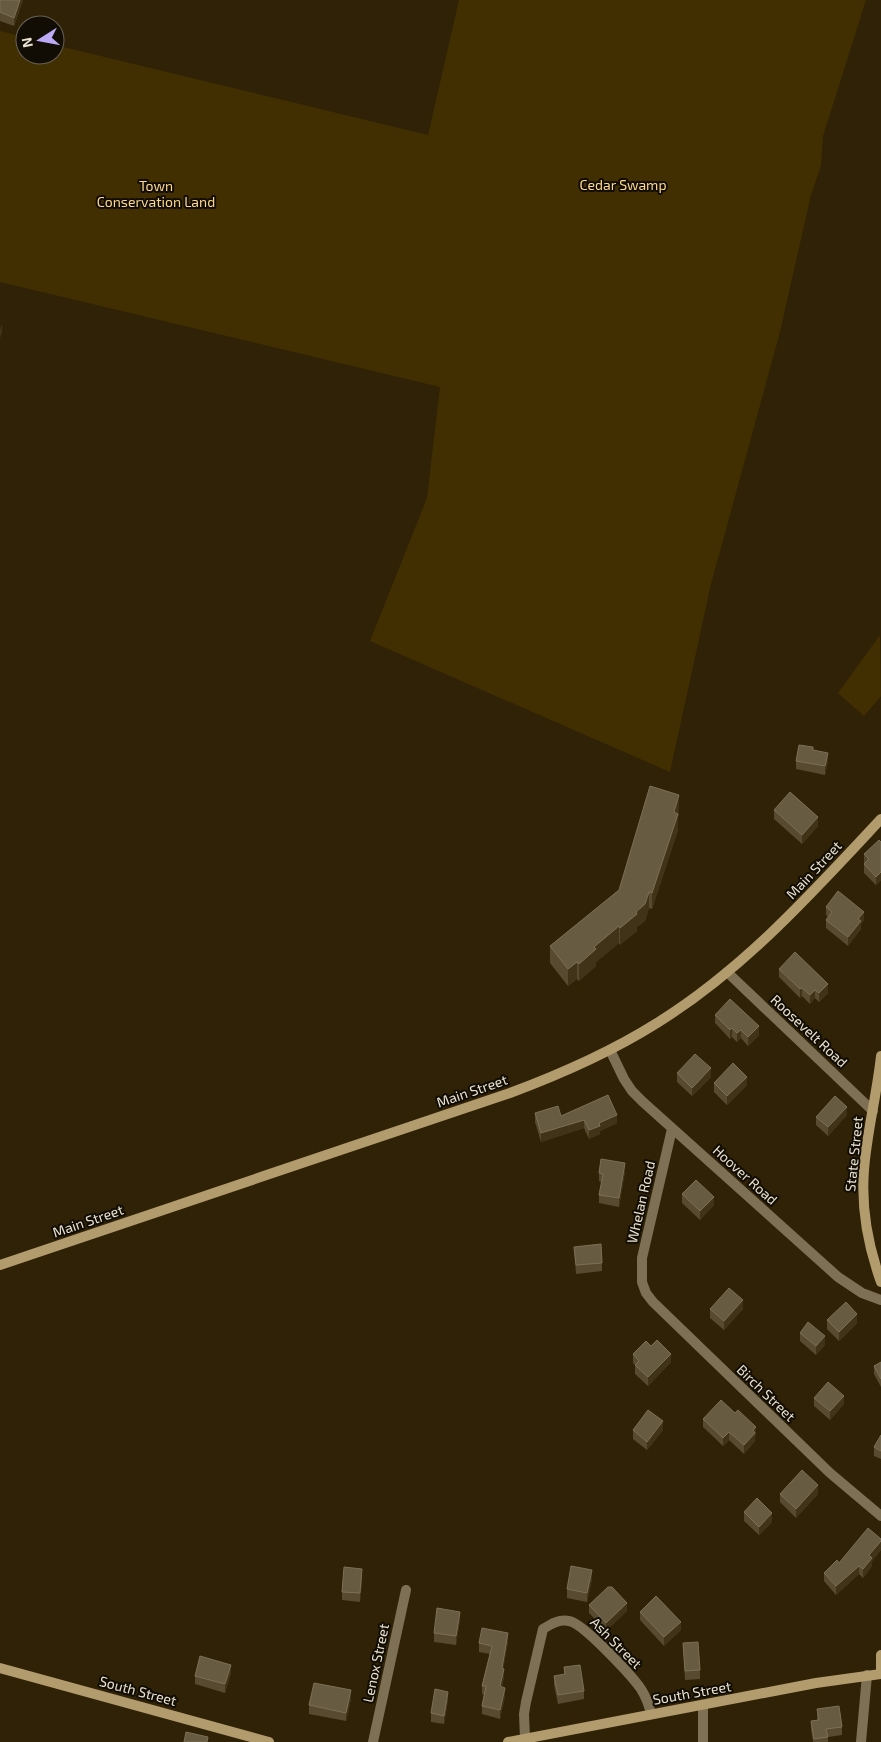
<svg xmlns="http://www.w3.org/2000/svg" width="881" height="1742" font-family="'Exo 2',sans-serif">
<rect width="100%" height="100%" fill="#2f2207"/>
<path fill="#422f01" d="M459 0H866L823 136 821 166 811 195 780 332 711 584 670 772 370 641 427 498 440 387 0 282V31L25 37V55H55V45L428 135Z
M880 635 881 696 864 716 838 693Z"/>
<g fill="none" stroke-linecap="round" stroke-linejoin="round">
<path stroke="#7e7054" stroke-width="10" d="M727 972 873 1111
M610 1050 624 1079 632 1091 643 1102 838 1277 862 1293 881 1300
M672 1129 642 1258V1282L646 1293 653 1302 830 1473 881 1516
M525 1738 524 1714 526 1702 543 1629C551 1624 559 1619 569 1621 583 1623 632 1676 641 1689 646 1697 649 1705 651 1714
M373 1742 406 1590
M703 1742V1705
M861 1742 867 1675"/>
<path stroke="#b29b6d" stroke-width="10" d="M881 1056C877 1094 867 1131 864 1170 861 1208 868 1246 881 1282
M0 1265 510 1093C561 1074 611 1052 657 1023 744 969 812 893 881 819
M0 1668 269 1742
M881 1674V1655
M508 1742 816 1683 881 1674"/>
</g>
<path fill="#574a30" d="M0 0H23L14 26 0 21Z
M813 750 828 761 825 775 796 769V761Z
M774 810 818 826 802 844 774 819Z
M679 812 678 817V830L652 909 649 908 645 921 637 927V931L620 945 619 943 596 962V966L579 981 577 979 568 986 550 963V946L619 890Z
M881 842V880L876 885 864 873V864L865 863H864V854Z
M826 907 864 920 861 924V929L848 946 826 928V920L828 917 826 915Z
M779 969 828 993 819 1002 815 998 810 1004 802 996 800 998 779 977Z
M715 1015 759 1035 748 1046 741 1038 737 1042 732 1037 730 1039 715 1023Z
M677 1073 711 1077 692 1096 677 1082Z
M714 1083 747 1085 727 1105 714 1092Z
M535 1113 561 1116 617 1123 600 1131V1134L589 1139 584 1128 541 1142 535 1122Z
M847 1115 828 1136 816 1125V1117Z
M625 1172 619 1207 599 1203V1195L602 1182 599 1181V1173Z
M682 1194 714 1205 700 1220 682 1203Z
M574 1247 602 1263V1271L576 1274Z
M710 1309H743L724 1330 710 1318Z
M827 1320 857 1323 839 1341 827 1329Z
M800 1333 825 1345 816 1355 800 1341Z
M651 1346 671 1362 648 1386 635 1374V1365L633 1363V1354Z
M881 1362V1387L874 1374V1366Z
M814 1398 844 1404 830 1420 814 1406Z
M703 1419 756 1435 755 1437V1441L744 1454 729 1440 723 1446 703 1427Z
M633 1430H663L647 1450 633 1439Z
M881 1435V1459L874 1456V1447Z
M780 1494H818L796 1518 780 1502Z
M744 1512 772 1522 759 1535 744 1521Z
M881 1539V1550L872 1561V1566L863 1578 859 1574 836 1595 824 1581V1573Z
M362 1578 360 1602 342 1600V1592Z
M592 1579 587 1602 567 1598V1589Z
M589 1605 627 1611 606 1631 589 1613Z
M640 1612 681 1630 664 1646 640 1620Z
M460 1620 456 1645 434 1642V1633Z
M508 1642 503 1668 504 1677 502 1687 505 1696 500 1719 482 1714V1706L484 1695 482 1694V1686L490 1654 479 1652V1643Z
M683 1643 700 1670V1679L685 1680Z
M564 1667 584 1691V1699L558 1704 554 1685V1676L564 1675Z
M231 1673 225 1693 195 1684V1676Z
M351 1699 346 1721 309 1714V1705Z
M448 1700 444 1724 431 1722V1713Z
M817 1709 842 1727V1735L828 1737V1742H813L811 1729V1721L817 1720Z"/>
<path fill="#403318" d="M20 0H23V1L14 26V18Z
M2 323V332L0 339V330Z
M828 753V761L825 775V766Z
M679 795V812L678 817V830L652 909V893Z
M818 817V826L802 844V835Z
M881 872V880L876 885V877Z
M649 892V908L645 921 637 927V931L620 945V928L636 912Z
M864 912V920L861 924V929L848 946V937L858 919Z
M619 926V943L596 962V966L579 981V964L594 947Z
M577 962V979L568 986V969Z
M828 984V993L819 1002V993Z
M802 988V996L800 998V989Z
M815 990V998L810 1004V995Z
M759 1026V1035L748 1046V1037Z
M732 1028V1037L730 1039V1030Z
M741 1030V1038L737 1042V1033Z
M711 1068V1077L692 1096V1088Z
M747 1077V1085L727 1105V1096Z
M847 1107V1115L828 1136V1127Z
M617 1115V1123L600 1131V1134L589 1139V1130L599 1123Z
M584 1120V1128L541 1142V1133Z
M625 1163V1172L619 1207V1198Z
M714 1197V1205L700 1220V1211Z
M743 1300V1309L724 1330V1321Z
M857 1314V1323L839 1341V1332Z
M825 1336V1345L816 1355V1346Z
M671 1354V1362L648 1386V1377Z
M844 1396V1404L830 1420V1411Z
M663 1421V1430L647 1450V1442Z
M756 1427V1435L755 1437V1441L744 1454V1445L753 1430Z
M729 1432V1440L723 1446V1438Z
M818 1485V1494L796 1518V1509Z
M772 1513V1522L759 1535V1527Z
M881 1541V1550L872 1561V1566L863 1578V1569L869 1555Z
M859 1566V1574L836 1595V1586Z
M362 1569V1578L360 1602V1593Z
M592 1570V1579L587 1602V1593Z
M627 1603V1611L606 1631V1623Z
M460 1612V1620L456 1645V1636Z
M681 1622V1630L664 1646V1637Z
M508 1633V1642L502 1677V1668Z
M231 1665V1673L225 1693V1684Z
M504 1669V1677L500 1695V1686Z
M505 1688V1696L500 1719V1710Z
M351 1690V1699L346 1721V1713Z
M448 1692V1700L444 1724V1716Z"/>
<path fill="#675b41" stroke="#7b7058" d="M0 0H20L14 18 0 12Z
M799 745 813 747V750L828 753 825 766 796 761Z
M650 786 679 795 674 812 678 814 652 893 649 892 645 904 636 912 637 914 620 928 619 926 594 947 596 949 579 964 577 962 568 969 550 946 619 890Z
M790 792 818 817 802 835 774 810Z
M879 840 881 842V872L876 877 864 864 869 859 864 854Z
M838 891 864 912 858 919 861 921 848 937 826 920 832 912 826 907Z
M795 952 828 984 819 993 815 990 810 995 802 988 800 989 779 969Z
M730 999 759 1026 748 1037 741 1030 737 1033 732 1028 730 1030 715 1015Z
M695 1054 711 1068 692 1088 677 1073Z
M733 1063 747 1077 727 1096 714 1083Z
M608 1095 617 1115 599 1123 600 1126 589 1130 584 1120 541 1133 535 1113 558 1106 561 1116Z
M835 1096 847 1107 828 1127 816 1117Z
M601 1159 625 1163 619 1198 599 1195 603 1174 599 1173Z
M696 1180 714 1197 700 1211 682 1194Z
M601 1244 602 1263 576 1265 574 1247Z
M729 1288 743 1300 724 1321 710 1309Z
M846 1302 857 1314 839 1332 827 1320Z
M808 1322 825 1336 816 1346 800 1333Z
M657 1340 671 1354 648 1377 635 1365 639 1361 633 1354 646 1341 651 1346Z
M881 1362V1379L874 1366Z
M828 1382 844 1396 830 1411 814 1398Z
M721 1400 735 1413 738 1410 756 1427 753 1430 755 1433 744 1445 729 1432 723 1438 703 1419Z
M648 1410 663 1421 647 1442 633 1430Z
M881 1435V1451L874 1447Z
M802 1470 818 1485 796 1509 780 1494Z
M757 1498 772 1513 759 1527 744 1512Z
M868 1528 881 1539V1541L869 1555 872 1558 863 1569 859 1566 836 1586 824 1573 837 1560 839 1563Z
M571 1566 592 1570 587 1593 567 1589Z
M344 1567 362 1569 360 1593 342 1592Z
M608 1587H612L627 1603 606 1623 589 1605Z
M656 1596 681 1622 664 1637 640 1612Z
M437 1608 460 1612 456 1636 434 1633Z
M482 1628 508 1633 502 1668 504 1669 500 1686 505 1688 500 1710 482 1706 486 1686H482L492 1646 479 1643Z
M698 1642 700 1670 685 1671 683 1643Z
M200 1656 231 1665 225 1684 195 1676Z
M580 1665 584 1691 558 1695 554 1676 565 1674 564 1667Z
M314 1683 351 1690 346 1713 309 1705Z
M435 1689 448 1692 444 1716 431 1713Z
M839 1706 842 1727 826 1729 828 1737 814 1739 811 1721 819 1720 817 1709Z
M186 1732 208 1737 207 1742H184Z"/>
<g text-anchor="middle" stroke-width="4" stroke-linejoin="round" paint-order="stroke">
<g font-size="14" fill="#fed88c" stroke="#120d04">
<text x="623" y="190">Cedar Swamp</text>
<text x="156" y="191">Town<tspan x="156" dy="16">Conservation Land</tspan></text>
</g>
<g font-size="14" fill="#e9e1d1" stroke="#120d04">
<text transform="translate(814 870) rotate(-47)" y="5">Main Street</text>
<text transform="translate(809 1031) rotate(43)" y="5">Roosevelt Road</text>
<text transform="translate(472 1091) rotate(-19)" y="5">Main Street</text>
<text transform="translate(854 1154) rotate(-84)" y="5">State Street</text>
<text transform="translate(745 1175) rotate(42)" y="5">Hoover Road</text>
<text transform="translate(641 1202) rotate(-77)" y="5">Whelan Road</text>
<text transform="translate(88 1221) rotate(-19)" y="5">Main Street</text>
<text transform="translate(766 1393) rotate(44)" y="5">Birch Street</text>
<text transform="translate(616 1643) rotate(45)" y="5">Ash Street</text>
<text transform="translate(376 1663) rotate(-78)" y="5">Lenox Street</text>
<text transform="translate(138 1691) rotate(15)" y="5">South Street</text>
<text transform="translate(692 1693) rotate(-10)" y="5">South Street</text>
</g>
</g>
<g transform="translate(40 40) rotate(259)"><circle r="24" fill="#120d04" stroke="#686256"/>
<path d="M0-4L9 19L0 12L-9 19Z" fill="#bbaaf6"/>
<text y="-8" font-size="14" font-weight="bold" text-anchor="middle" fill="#e9e1d1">N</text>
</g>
</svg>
